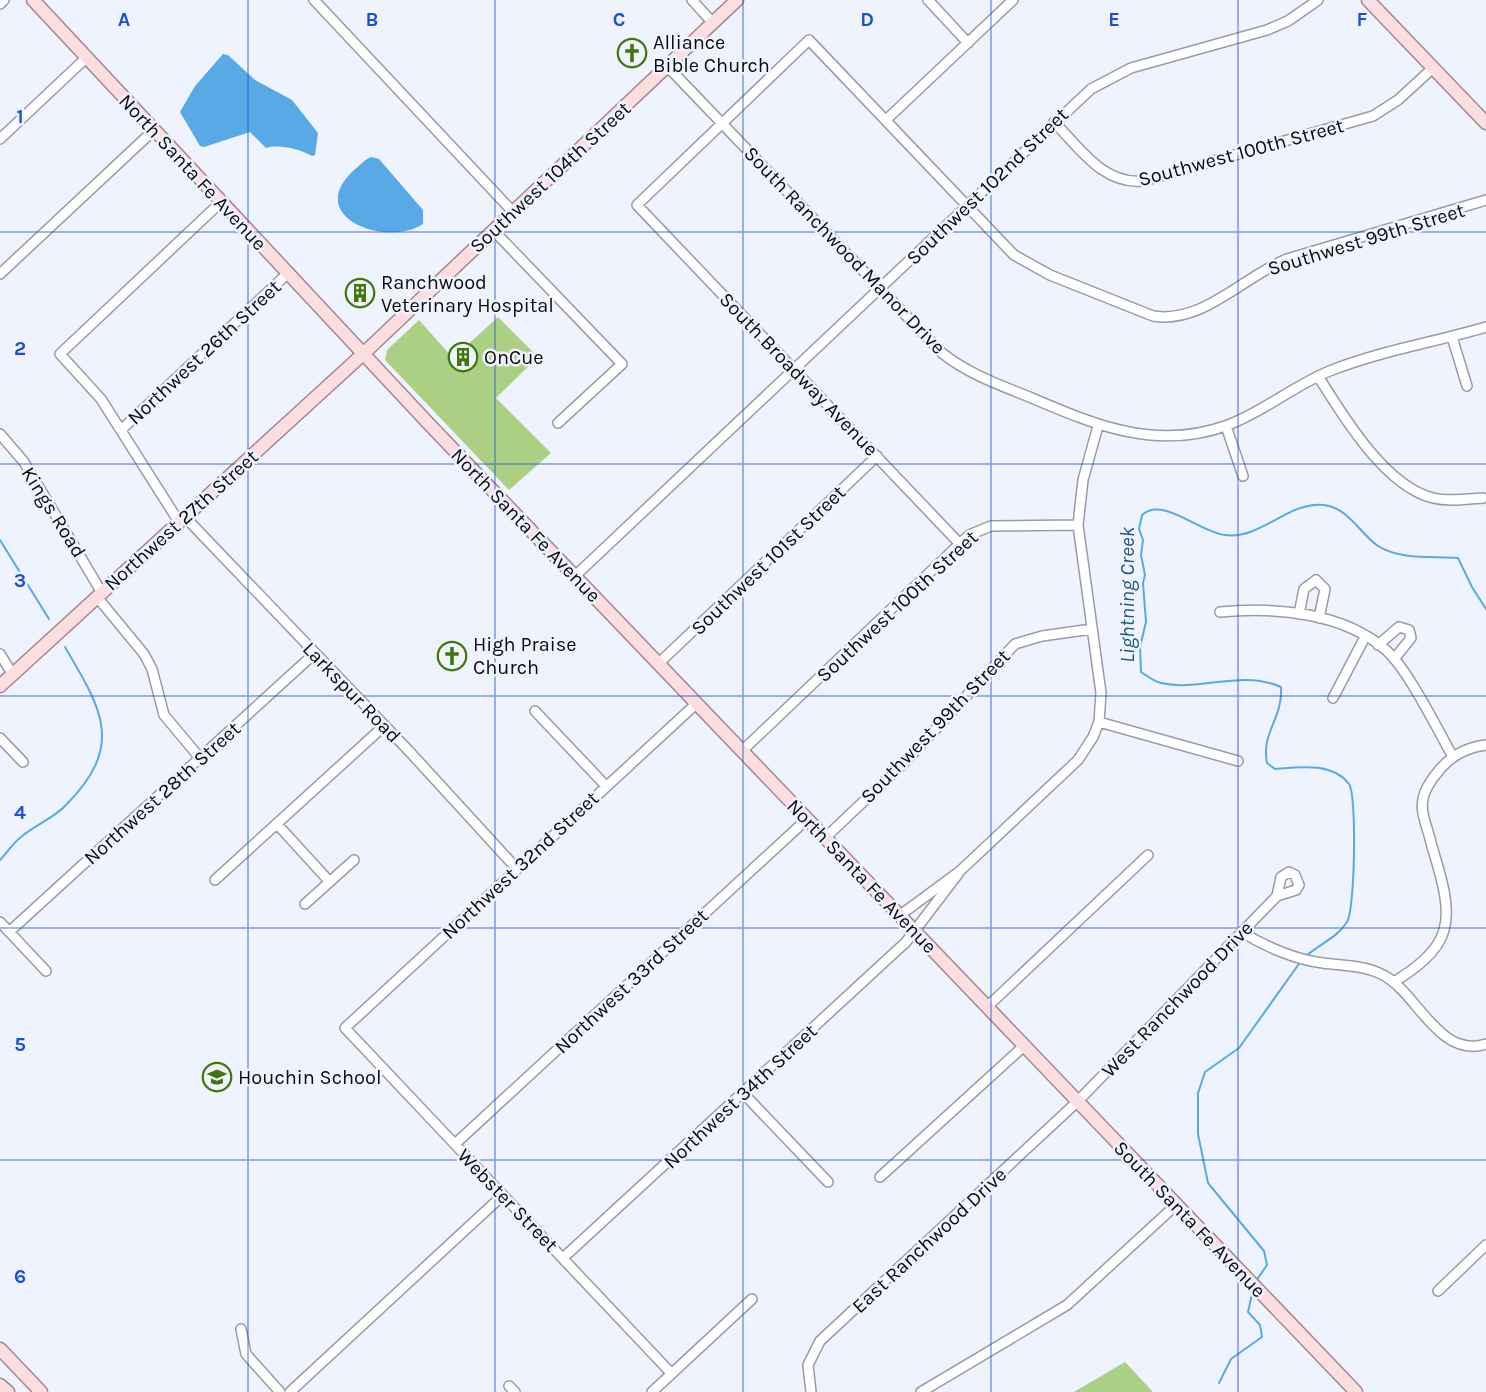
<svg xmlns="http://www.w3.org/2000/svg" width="1486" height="1392" font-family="Karla,sans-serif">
<rect width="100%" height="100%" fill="#eff3fd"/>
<path fill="#abd083" d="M498 317 538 357 496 398 551 453 509 490 385 360 387 350 419 320 453 358Z
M1125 1362 1153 1392H1074Z"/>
<path fill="#58a9e6" d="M223 54 228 55 255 80 292 100 318 133 315 155 312 156C300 149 278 144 266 148L250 132 204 147 200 146 180 112 195 86Z
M371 157 379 159 423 210V224C386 248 304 217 353 171 359 166 364 160 371 157Z"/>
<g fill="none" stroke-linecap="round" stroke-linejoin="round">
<path stroke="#58a9e6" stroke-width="2" d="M0 540 49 619
M0 860C7 853 13 843 21 837 35 825 54 818 66 805 125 745 102 710 65 647
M1305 957C1319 944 1337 938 1347 922 1355 910 1357 795 1349 784 1332 762 1299 767 1275 769L1267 763C1261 732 1283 719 1281 687 1240 669 1200 692 1161 683 1153 681 1147 676 1141 672L1140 647 1146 622 1143 583 1145 575 1141 555 1143 540 1139 529 1142 515C1163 496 1199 532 1225 535 1261 540 1288 501 1324 505 1349 508 1360 534 1378 546 1400 560 1433 556 1458 558L1472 587 1486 609
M1256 1281 1267 1265 1264 1251 1208 1183 1198 1134V1093L1205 1072 1239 1048 1301 961
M1219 1383 1231 1359 1262 1337 1260 1325 1248 1312 1253 1290"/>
<g stroke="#999ca5" stroke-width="12">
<path id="minor" d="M314 0 513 212
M692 0 713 23
M928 0 968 43
M0 4 4 0
M667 66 942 353C967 373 997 384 1027 396 1093 424 1155 452 1228 425 1265 411 1296 384 1332 370 1381 351 1435 342 1486 327
M886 120 1013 0
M1054 122C1079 147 1103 185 1143 181L1373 116 1398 100 1433 68
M0 139 86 58
M494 231 622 364 558 423
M0 274 154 130
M1452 337 1467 386
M1318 376C1343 416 1385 486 1433 498 1449 502 1467 499 1483 498
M1226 426 1243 476
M121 430 287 274
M0 434 24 462 102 593
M185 517 409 751 517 869
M179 522 101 399 60 354 221 202
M959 543 637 205 809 40 1014 255 1050 275 1153 316C1203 324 1243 277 1287 259L1486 200
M575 576 1091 89 1131 68 1267 30 1288 21 1318 0
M97 597 144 654 152 669 164 715 200 758
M1220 612C1275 607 1344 612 1387 651 1408 670 1438 730 1453 757
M1299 614 1304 589 1316 580 1325 589 1319 618
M1378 645 1399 627 1409 630 1411 638 1394 659
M0 654 13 675
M658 664 877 456
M1333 698 1365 637
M535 711 606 786
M1099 722 1238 761
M0 738 23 762
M742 751 969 535 991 526 1078 525
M277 824 329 881
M825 838 903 764 1015 644 1042 636 1092 629
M215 880 384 726
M305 904 354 860
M899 916 960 871 1078 760 1093 737 1099 722 1101 693 1078 525 1083 480 1098 426
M0 922 46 971
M9 932 315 653
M1242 932C1264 946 1296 960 1323 963 1344 966 1366 965 1385 976 1418 995 1440 1059 1486 1044
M1394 982C1413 970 1438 953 1444 930 1452 903 1437 866 1430 839 1427 826 1420 812 1423 799 1425 787 1434 776 1442 767 1454 754 1469 747 1486 745
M987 1007 1148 855
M743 1093 828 1182
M455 1144 807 819
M880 1177 1024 1046
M563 1258 906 942 958 874
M1438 1291 1486 1245
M241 1329 246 1354 280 1392
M671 1373 345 1028 697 703
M509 1386 515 1392
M290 1392 503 1195
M652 1392 752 1299
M811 1392 808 1365 820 1341 1078 1101 1277 896 1296 890 1299 885 1295 875 1289 872 1281 877 1277 896
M921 1392 1067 1305 1176 1205"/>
</g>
<g stroke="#a6868b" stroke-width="15">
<path id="major" d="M33 0 428 423 1356 1392
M1368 0 1486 123
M0 686 363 354 737 0
M0 1349 41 1392
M0 1385 8 1392"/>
</g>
<use href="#minor" stroke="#fff" stroke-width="9"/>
<use href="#major" stroke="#fbdee2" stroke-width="12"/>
</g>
<path fill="none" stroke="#1d4ed8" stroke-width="1.5" stroke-opacity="0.55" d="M248 0V1392M495 0V1392M743 0V1392M991 0V1392M1238 0V1392M0 232H1486M0 464H1486M0 696H1486M0 928H1486M0 1160H1486"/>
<defs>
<g id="church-ring" transform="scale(1.5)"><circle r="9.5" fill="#eff3fd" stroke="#3f770a" stroke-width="1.5"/><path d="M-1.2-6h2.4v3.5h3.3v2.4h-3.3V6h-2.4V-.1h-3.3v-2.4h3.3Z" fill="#3f770a"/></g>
<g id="building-ring" transform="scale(1.5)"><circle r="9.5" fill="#eff3fd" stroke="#3f770a" stroke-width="1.5"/><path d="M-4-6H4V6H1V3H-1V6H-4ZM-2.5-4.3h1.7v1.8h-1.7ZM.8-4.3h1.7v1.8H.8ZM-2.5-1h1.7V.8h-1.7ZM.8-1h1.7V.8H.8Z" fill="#3f770a"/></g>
<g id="school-ring" transform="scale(1.5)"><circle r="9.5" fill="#eff3fd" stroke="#3f770a" stroke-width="1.5"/><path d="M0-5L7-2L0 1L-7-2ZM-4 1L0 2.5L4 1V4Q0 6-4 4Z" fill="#3f770a"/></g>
</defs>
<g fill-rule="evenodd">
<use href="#church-ring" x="632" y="53"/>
<use href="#building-ring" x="360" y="293"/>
<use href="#building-ring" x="463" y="357"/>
<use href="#church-ring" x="452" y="656"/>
<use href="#school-ring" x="217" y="1077"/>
</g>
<g text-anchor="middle" stroke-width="5" stroke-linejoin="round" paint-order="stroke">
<g font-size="20" fill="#0b0c0f" stroke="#eff3fd" text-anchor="start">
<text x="653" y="49">Alliance<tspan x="653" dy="23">Bible Church</tspan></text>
<text x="381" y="289">Ranchwood<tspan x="381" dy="23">Veterinary Hospital</tspan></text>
<text x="484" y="364">OnCue</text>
<text x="473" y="651">High Praise<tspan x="473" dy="23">Church</tspan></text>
<text x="238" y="1084">Houchin School</text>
</g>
<g font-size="20" fill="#0b0c0f" stroke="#eff3fd">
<text transform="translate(1241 152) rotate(-15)" y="7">Southwest 100th Street</text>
<text transform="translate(193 172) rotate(47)" y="7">North Santa Fe Avenue</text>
<text transform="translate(550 177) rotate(-43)" y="7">Southwest 104th Street</text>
<text transform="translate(987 186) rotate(-44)" y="7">Southwest 102nd Street</text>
<text transform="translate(1366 239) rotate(-17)" y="7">Southwest 99th Street</text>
<text transform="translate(845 250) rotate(46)" y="7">South Ranchwood Manor Drive</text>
<text transform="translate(204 352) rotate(-43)" y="7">Northwest 26th Street</text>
<text transform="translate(799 374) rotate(46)" y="7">South Broadway Avenue</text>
<text transform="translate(54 512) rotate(58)" y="7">Kings Road</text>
<text transform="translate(181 520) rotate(-42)" y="7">Northwest 27th Street</text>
<text transform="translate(526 525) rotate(46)" y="7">North Santa Fe Avenue</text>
<text transform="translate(768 560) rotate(-44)" y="7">Southwest 101st Street</text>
<text transform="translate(897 606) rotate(-43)" y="7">Southwest 100th Street</text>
<text transform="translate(352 692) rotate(46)" y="7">Larkspur Road</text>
<text transform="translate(935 726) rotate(-46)" y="7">Southwest 99th Street</text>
<text transform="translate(162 793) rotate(-42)" y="7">Northwest 28th Street</text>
<text transform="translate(520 865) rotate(-43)" y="7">Northwest 32nd Street</text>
<text transform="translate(862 876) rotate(46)" y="7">North Santa Fe Avenue</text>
<text transform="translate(631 981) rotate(-43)" y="7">Northwest 33rd Street</text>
<text transform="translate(1177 999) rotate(-46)" y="7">West Ranchwood Drive</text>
<text transform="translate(740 1096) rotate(-43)" y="7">Northwest 34th Street</text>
<text transform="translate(508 1200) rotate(46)" y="7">Webster Street</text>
<text transform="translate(1190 1219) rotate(46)" y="7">South Santa Fe Avenue</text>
<text transform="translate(929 1240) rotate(-43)" y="7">East Ranchwood Drive</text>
</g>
<g font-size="21" font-style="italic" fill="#1d5780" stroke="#eff3fd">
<text transform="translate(1127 595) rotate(-90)" y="7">Lightning Creek</text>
</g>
</g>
<g font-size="20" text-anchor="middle" font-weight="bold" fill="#1d4ed8" stroke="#eff3fd" stroke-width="5" stroke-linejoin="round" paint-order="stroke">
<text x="124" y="26">A</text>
<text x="372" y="26">B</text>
<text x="619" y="26">C</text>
<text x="867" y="26">D</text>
<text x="1114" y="26">E</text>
<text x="1362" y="26">F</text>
<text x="20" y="123">1</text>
<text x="20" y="355">2</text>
<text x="20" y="587">3</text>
<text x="20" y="819">4</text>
<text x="20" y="1051">5</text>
<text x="20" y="1283">6</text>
</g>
</svg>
